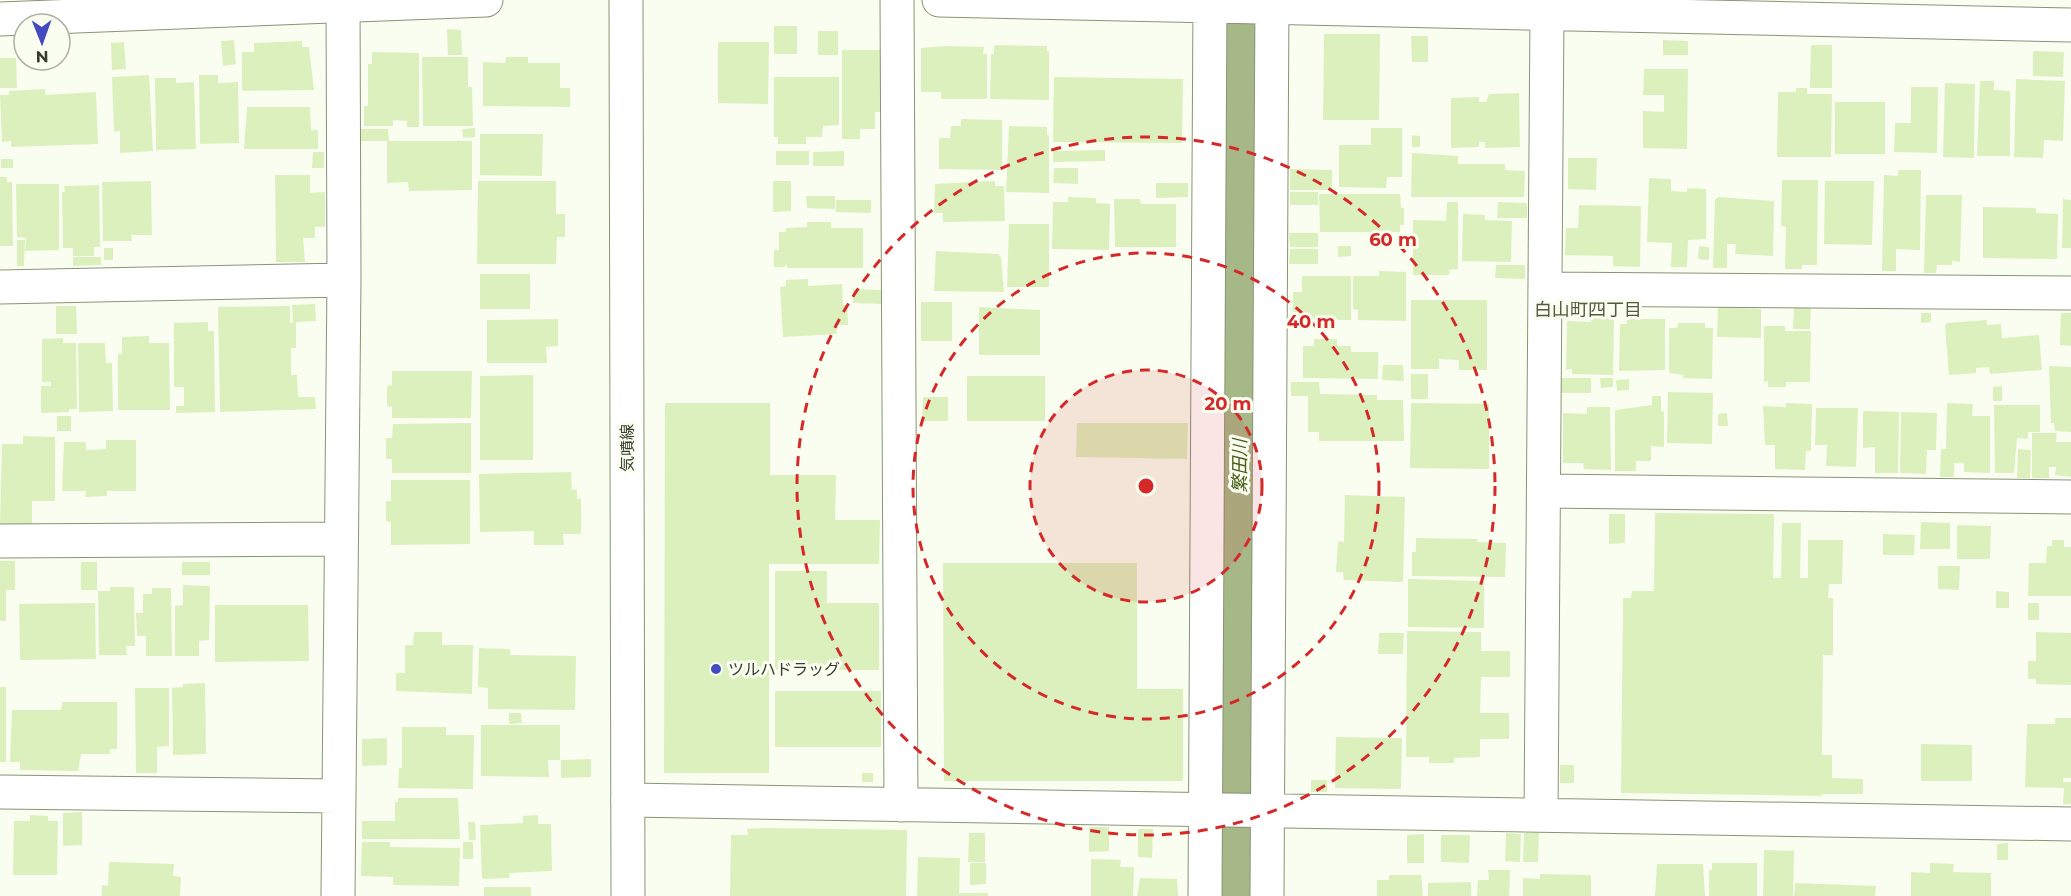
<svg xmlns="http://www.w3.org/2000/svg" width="2071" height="896" font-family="Montserrat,'Noto Sans JP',sans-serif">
<rect width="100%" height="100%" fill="#f9fef1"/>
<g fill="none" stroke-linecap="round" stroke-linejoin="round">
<path stroke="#a6b888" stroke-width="70" d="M1236 896 1243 0"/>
</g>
<path fill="#dcf0be" d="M774 26H797V54H774Z
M447 29 461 30 462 55H448Z
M818 31H838V55H818Z
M1324 34H1380L1379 120H1323Z
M1411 36H1428V62H1412Z
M234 40 236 64 223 66 221 41Z
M1663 40 1688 41V55H1663Z
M302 41V47H309L314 90 242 91V52H254V43Z
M124 42 126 69 112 70 111 43Z
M718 42H769L768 104 718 103Z
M994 45 1047 46V51H1049V100L990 99 991 54H994Z
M1811 45H1832V88H1810Z
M947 46 984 47 983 54H987V99H941V92H921V48Z
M842 50H883V112H875V129H860V139H842Z
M2033 51 2064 52 2063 77 2033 76Z
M372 52 419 53V127H407V121L393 120V126H364V106H368V64H372Z
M422 57H468V87H472L473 126H423Z
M506 57H528V63H560V88H570V107L483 106V62L505 63Z
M0 58H16L17 88H0Z
M1644 69H1688L1687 149 1643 148V111L1664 112V95H1643Z
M149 75 153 151 120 153V131L114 132 112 77Z
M199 75H218V83L238 82 239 143 200 144Z
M774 77H839V125L823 126 822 137H806V144H778V137H774Z
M1054 77 1183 79 1182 143 1053 142Z
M155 78H176V83L194 82 196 149 156 150Z
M2016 79 2065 81 2063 141 2044 140 2043 158 2014 157Z
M1980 81H1994V90L2010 91V156H1977Z
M1945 83 1975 84 1974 158 1943 157Z
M1911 87H1938L1937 153 1894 152 1895 123H1911Z
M1796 88H1807V94H1832L1831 157H1777L1778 92H1796Z
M45 89V95L96 92 98 144 11 147V141L2 142 0 95H9V91Z
M1519 93 1520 147 1485 148V142H1479V147L1451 148V98L1479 97V102H1486L1489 94Z
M1835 102H1885V154H1835Z
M247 107H310L311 130H318V149H244Z
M961 119 1002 120V170L939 169V138H950L951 126H961Z
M1009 126 1047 127V135H1049V193L1006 192Z
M475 128V137L463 138 462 129Z
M1371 128H1402V177H1387L1386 188 1339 187V145H1371Z
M360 129H388L389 141H361Z
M480 134H543L542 176 480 175Z
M1412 135 1420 136V147H1412Z
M387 141H472V190L409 191 408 182 387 183Z
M1105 150V161L1053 162V151Z
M776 151H809V165H776Z
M844 151V166H813V152Z
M313 152H324V168H312Z
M1412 153 1458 156V164H1505V170L1525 171 1524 197H1411Z
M1568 158H1597L1596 190 1568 189Z
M1 159H13V168H1Z
M1054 168H1078V184L1053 183Z
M1290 169 1332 170V190H1290Z
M1898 170H1921L1920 250 1896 249V271H1882L1884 175 1898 176Z
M275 175H310V193L325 192V227H315V238H303L305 262H276Z
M0 177H7V182H12L13 246H0Z
M1649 178 1671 179V191L1687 192V188L1706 189V239L1688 240 1687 267H1671L1672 243 1647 242Z
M1782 180H1818L1817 265H1802V269H1785L1786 227 1781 226Z
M151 181 152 235H131L132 241H103L102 182Z
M478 181H556V214H565V237H557L556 264H477Z
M773 181H791V211L773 212Z
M995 181V186H1004L1005 221 943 222V213H934L935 184Z
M1825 181H1874L1872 245 1824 244Z
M1156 183H1188V197L1156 198Z
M16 184H59V250L25 251 26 238 17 237Z
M99 185 100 247H94V256H73V248H63L62 192H65L64 186Z
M1290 192H1318V205H1290Z
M1319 194H1400L1401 208H1404V225H1400V232H1320Z
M1926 195H1962L1960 262 1952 261V265H1937L1936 273H1924Z
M806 196H835V209L807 208Z
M1068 197 1096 198V203L1110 204 1109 250 1052 249 1053 202H1068Z
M1718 197 1774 201 1773 256 1735 254 1736 244H1727V268H1713L1715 200Z
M1114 199H1140L1141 204H1176V247H1115Z
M2063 199 2071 200V248H2062Z
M836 200H871V213L836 212Z
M1447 202H1458V269L1449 270V275H1413V220L1446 221Z
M1498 202 1527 203V218H1497Z
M1579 205 1641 206 1640 267 1613 266V256L1565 255 1566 228H1578Z
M1983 207 2036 208V213L2058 214 2057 259 1983 258Z
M1463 214 1485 215V220L1512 221 1511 262 1462 261Z
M807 222H831V228H863V268H787V264L784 267H774V250H779V232H786V228L807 227Z
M1009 224H1049V287H1007Z
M1289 233H1318V247H1290Z
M17 240H25L24 266H17Z
M1338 246H1351V256L1338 257Z
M1699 246 1709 247V260L1698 259Z
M104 248H113V260H104Z
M1290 249H1318V264H1289Z
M936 251 998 254 1001 257 1004 292 934 291Z
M73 257H101V265L73 266Z
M1496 265H1525V279L1495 278Z
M1379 271 1406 272V321L1358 320V310L1353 309V276H1379Z
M480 274H530V309H480Z
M1302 276H1351V320L1293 319V292H1302Z
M808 279V286L842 284 843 305H847L848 325H836L837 334 783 337 780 287 786 286V280Z
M853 289 882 290 881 304 853 303Z
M1411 300H1487V370H1459V360L1439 359V369H1411Z
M921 302H952V341H921Z
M315 304 316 321 296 322V348H291V375H297L298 397H315L316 409 220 412 218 307 290 306V323H293L292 305Z
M56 306H76L77 334H56Z
M979 307 1040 310V355H979Z
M1718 307 1761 309V338L1717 337Z
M1794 308H1811L1810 329H1793Z
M1921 313H1931V322L1921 323Z
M2061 313H2071V346L2060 345Z
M1591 318H1614L1613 375 1572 374V369L1566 370 1567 321 1591 322Z
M558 319V346L546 347 547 363H487V320Z
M1626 319H1665V370L1619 371 1620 324H1627Z
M1987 320V325L2001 324 2002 338 2039 335 2042 370 1990 374 1989 367 1976 368V373L1949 375 1945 326 1947 323Z
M208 322V331H214L215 412 176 413V406H184V387H174V323Z
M1678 323H1705V328H1713L1712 379 1683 378V375L1669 373V328H1677Z
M1764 326H1785V331H1811L1810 382H1786V387H1768V381L1764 382Z
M149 336V343H169L170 410H118V354H122V337Z
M63 338V343H76L77 409H69V412L41 413V386H51V382H42V339Z
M1314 339H1337V346H1351V352H1378V379L1303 378V346H1314Z
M78 343H105L106 363H112L113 411 79 412Z
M1383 365H1403L1404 381 1382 380Z
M2049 366 2071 367V432L2055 431 2054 423H2051Z
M392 371H472L471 418H392V407L387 406V386L392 385Z
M1411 374H1428V399H1411Z
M533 375V460H480V376Z
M967 376H1045V421H967Z
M1561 378H1591V393H1561Z
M1600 378H1613V387L1601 388Z
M1629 379V390L1617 391 1616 380Z
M1291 382H1319L1320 394 1377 395V400H1403L1404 441H1319V432H1308V396H1291Z
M2002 386V401H1993V387Z
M1668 392 1713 393 1712 444 1667 443Z
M1652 396H1661V411L1664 412V447L1651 446V461H1636V471H1615V410L1652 405Z
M923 397H948V421H922Z
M665 403H770V475H836L835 520H880L879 564H769V773H664Z
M1411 403 1489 404V469L1410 468Z
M1786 403 1812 404 1811 451H1806L1805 470 1775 469V445H1765L1763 406 1786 407Z
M1947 403 1973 404 1972 416H1990V473L1964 472V463H1954V477H1940L1941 449H1946Z
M1994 405H2040V432H2028V439L2017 438 2014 473H1995Z
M1587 407H1610L1611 470 1584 469 1583 463H1563V413L1587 414Z
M1816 408H1858L1856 467 1826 466 1827 445H1815Z
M1863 411 1899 412 1898 473H1875V447L1863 448Z
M1901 412 1937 413 1936 450H1927L1926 474 1900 473Z
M1727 413 1728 426H1718V414Z
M57 416H71V431H57Z
M471 423V473H392V459H386V438H392L393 424Z
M1077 423H1188L1187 459 1076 457Z
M2032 433H2057L2056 442H2071V477L2055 475 2056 467H2049V478H2032Z
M23 436 55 437V501H32V524H0L2 444H23Z
M106 440H136V491H107V496L85 497 86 491H62L64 442H86V450L106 449Z
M2018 449 2031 450 2030 478H2017Z
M571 472 572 490 577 489V499H581V534H563L564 545H534V531L480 532 479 474Z
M391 480H470V544L391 545V522L386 521V501H391Z
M1345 495 1405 497 1403 582 1344 580 1343 572H1336L1338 541 1344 542Z
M1655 513 1774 514 1773 578H1781L1782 523H1801L1800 578H1808V540H1843L1842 584H1829L1828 598H1833V655H1823L1822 755H1832V778L1863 779V794H1822V796L1621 793 1623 598H1631L1632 591H1654Z
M1609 514H1625V543L1609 544Z
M1921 522 1950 523V549H1920Z
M1957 525 1991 526 1990 559H1957Z
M1883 534 1915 535 1914 555H1883Z
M1416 538 1478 539 1477 542 1506 543 1505 577 1412 576V552H1416Z
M2052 540H2064V547H2071V596H2028L2029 563H2046L2047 546H2052Z
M0 561H15V590H6V621H0Z
M81 562H97V590H81Z
M182 562H210V575H182Z
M943 563H1137V689H1183V781H944Z
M1938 566H1960L1959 590 1938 589Z
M775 571H827V603H879V670H775Z
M1408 579 1484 581V628L1408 627Z
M183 585 210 586 209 640 199 641V656H175V606L183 605Z
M110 587H134L135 646H126L127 655H99L98 591H110Z
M152 588H171L172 656H146V636H137L136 613H143V594H152Z
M1996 591 2009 592V608H1996Z
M95 603 96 659 20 660 19 604Z
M2028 603H2039V620H2028Z
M215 605H308L309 661 215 662Z
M1407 631 1481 632V651H1510V677H1481L1480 713H1509V739H1480V757L1454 758V763H1429V757H1406Z
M414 632H442V645H473L472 694 396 691V673H405V645H413Z
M2036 632 2071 633V685L2036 684V679H2028V661H2036Z
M1379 633H1404L1403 654H1378Z
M479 648 510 649V655L576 656 575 710 488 709V688L478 687Z
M205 683 206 754 173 755 172 688 183 687V684Z
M0 687H6V762H0Z
M135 688H169V746L157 747V773H136Z
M775 691H881V747H775Z
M62 702H117V749H110V754H81L78 771 20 770V762H10L12 710H61Z
M509 713H521L522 723 509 724Z
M2055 718H2071V778H2063V782H2071V804H2063L2064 788 2025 787 2027 724H2055Z
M481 725H560V760H548L549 777 481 776Z
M402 727H446V735H474L473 789 398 788 399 768H402Z
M1336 737 1402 738 1401 789 1335 788Z
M387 738V765L362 766V739Z
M1921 744 1972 745V781H1921Z
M591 759V777L561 778V760Z
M1560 765H1574V783H1560Z
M862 773H873V782H862Z
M1311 780H1327V792H1311Z
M398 798H458L460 839H362V821H395V802H398Z
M82 812V845L63 846V813Z
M30 815 48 816V821H58L57 875H13L14 821H30Z
M538 815V824H551L552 871 509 873 510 878 482 879 480 825 523 823V816Z
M468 822H475L476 840H469Z
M1089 827H1109V851L1089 852Z
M765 828 907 830 906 896H730L731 835H748L747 829Z
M1138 829H1153L1152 858 1138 857Z
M969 833H985V862H968Z
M1506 833 1521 834 1520 862 1505 861Z
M1524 833H1539L1538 862H1523Z
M1424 834V863H1407V835Z
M1441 835H1470L1469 863 1441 862Z
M362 842H390V847L460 848 459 886 393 885V877L361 876Z
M463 842H473V859H463Z
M2008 843V860H1997V844Z
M1764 850 1794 851 1793 896H1763Z
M918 857 960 858 959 893H988V896H917Z
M1091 859 1121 860 1120 867H1134L1133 896H1091Z
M109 862 174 864 173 876 181 877 180 896H102V885L108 886Z
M970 863H986V884L970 885Z
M1712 863H1757V896H1709V870H1712Z
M1930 863 1954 864 1953 872 1991 873V896H1911V872L1930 873Z
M1657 864H1703L1705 896H1655Z
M1488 870H1510L1509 896H1477L1478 880H1489Z
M1540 874 1591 875V896H1523V878L1540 879Z
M1389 875H1421L1423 896H1377V880H1389Z
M1140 878 1177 879 1178 896H1137Z
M1471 882V896H1428V883Z
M1795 883 1876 886 1875 896H1794Z
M484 887H531V896H484Z"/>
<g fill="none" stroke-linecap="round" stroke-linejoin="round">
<g stroke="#889476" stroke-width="35">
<path id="street" d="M897 0 901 805
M939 0 2071 25
M0 19 486 0
M0 287 344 280
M1545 289 2071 293
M1544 491 2071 497
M0 541 340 539
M0 792 338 796
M628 800 2071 824
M1541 815 1547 13
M338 896 344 280 343 0
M1205 896 1210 0
M1267 896 1272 0"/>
</g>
<g stroke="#889476" stroke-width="35">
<path id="secondary" d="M626 0 628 896"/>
</g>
<use href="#street" stroke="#fff" stroke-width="33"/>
<use href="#secondary" stroke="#fff" stroke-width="33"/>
</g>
<circle cx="1146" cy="486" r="116" fill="#d62828" fill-opacity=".12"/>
<g fill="none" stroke="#d62828" stroke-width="3" stroke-dasharray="10 8">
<circle cx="1146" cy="486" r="116"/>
<circle cx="1146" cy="486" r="233"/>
<circle cx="1146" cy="486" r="349"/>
</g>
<circle fill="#444abf" stroke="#f9fef1" stroke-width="2" cx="716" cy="669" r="6"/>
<g text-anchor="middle" stroke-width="6" stroke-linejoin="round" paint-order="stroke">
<g font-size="16" fill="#363b2f" stroke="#f9fef1">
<text transform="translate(627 448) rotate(-90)" y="6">気噴線</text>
</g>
<g font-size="16" fill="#363b2f" stroke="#f9fef1" text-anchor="start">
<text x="728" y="675">ツルハドラッグ</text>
</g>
<g font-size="18" fill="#505b3f" stroke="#f9fef1">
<text x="1588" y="316">白山町四丁目</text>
</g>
<g font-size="18" font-style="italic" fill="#495f18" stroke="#f9fef1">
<text transform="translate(1240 466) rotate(-90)" y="6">繁田川</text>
</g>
</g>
<circle cx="1146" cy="486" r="9" fill="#d62828" stroke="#f9fef1" stroke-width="3"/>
<g font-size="18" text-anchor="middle" font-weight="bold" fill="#d62828" stroke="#f9fef1" stroke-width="6" stroke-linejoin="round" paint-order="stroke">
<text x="1393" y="246">60 m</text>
<text x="1311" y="328">40 m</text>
<text x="1228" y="410">20 m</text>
</g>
<g transform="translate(42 42) rotate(179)"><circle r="28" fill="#f9fef1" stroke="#abb0a3" stroke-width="1.5"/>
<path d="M0-4.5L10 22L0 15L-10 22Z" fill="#444abf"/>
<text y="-9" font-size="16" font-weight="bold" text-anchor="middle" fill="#363b2f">N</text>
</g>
</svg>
